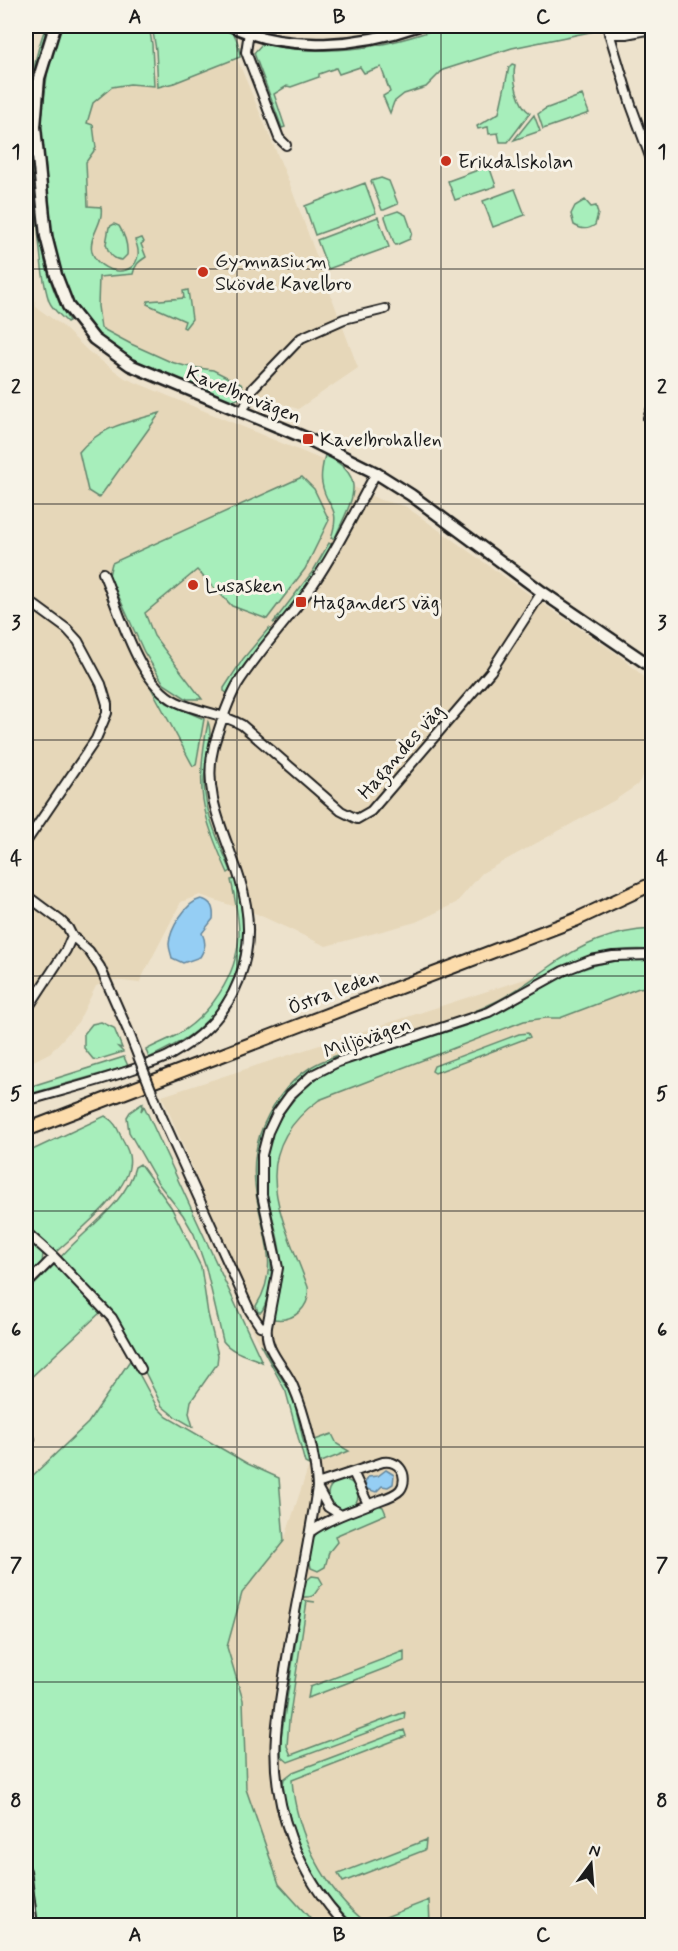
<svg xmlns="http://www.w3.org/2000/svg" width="678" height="1951" font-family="Mynerve,sans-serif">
<rect width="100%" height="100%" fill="#ede2cc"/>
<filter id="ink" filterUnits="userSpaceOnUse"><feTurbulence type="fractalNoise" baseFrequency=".0167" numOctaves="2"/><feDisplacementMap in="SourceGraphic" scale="12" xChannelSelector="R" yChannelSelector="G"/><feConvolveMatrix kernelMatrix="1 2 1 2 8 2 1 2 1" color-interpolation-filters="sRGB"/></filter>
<g filter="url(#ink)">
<path fill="#e6d7b9" d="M235 54 289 182 358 368 298 409 180 370 95 329 71 214 86 103 112 85Z
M26 235H27L36 307 61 325 89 352 125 378 325 461 352 486 380 500 405 506 540 602 620 656 652 684V763L637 785 615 800 482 873 456 903 416 922 326 946 257 914 200 895 181 902 139 983 114 980 96 986 78 1022 51 1052 26 1065Z
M652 938V1925H316L279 1884 246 1789 245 1755 234 1674 227 1647 242 1593 284 1541 309 1465 295 1405 276 1368 260 1344 244 1312 251 1304 162 1096Z"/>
<path fill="#a7eebb" stroke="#62856c" stroke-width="1.5" d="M46 26H48C25 87 30 135 36 198 41 245 44 279 69 321L67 322C61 316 52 309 49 301 41 276 40 246 37 220 30 152 20 92 46 26Z
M61 26H149L152 44 154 86 130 84 112 87 93 103 87 123 93 125 96 148 86 162 88 206 101 207C104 224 88 236 92 252 99 274 135 279 138 255 139 250 137 245 135 240L142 238 144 242 141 244 146 257C138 262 135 265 133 274L99 277 98 306 101 328 131 344 171 362 185 366 213 370 241 384 244 390 238 399 230 402 136 363 96 335 68 296 59 269 52 229 41 127 48 67Z
M152 26C170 25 217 20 231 31 238 37 239 49 240 57L174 83 158 87 156 50Z
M444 26H597L594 31 590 32 512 48 443 70 426 87 404 94 394 102 390 113 383 96 390 92 381 67 364 73 360 67 339 74 336 68 319 74V77L291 87 287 86 274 94 285 127 282 128 254 53 262 44C327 57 383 49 444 26Z
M512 64 515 65C512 79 518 105 530 113L508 142H500L498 133 489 134 488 127 478 129 477 126 499 113 509 67Z
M582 95 589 113 543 129 538 114 545 109Z
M534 115 540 131 514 140Z
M489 166 496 186 455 200 448 181Z
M381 178 389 181 398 204 384 210H382L371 181Z
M365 183 376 213 315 235 305 206Z
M515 189 525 215 493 227 483 201Z
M585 200 591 207 596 206 598 214 595 225C588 230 582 230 574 225L571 214 575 206Z
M398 211 406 215 412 232 410 239 396 245 394 243 385 217 386 215Z
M378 217 389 247 328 269 317 240Z
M114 224 119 226C124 234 128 245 127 255L122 260C113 260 108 252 106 244L109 227Z
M188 290 192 319 185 328 183 327 185 321 147 304 148 301 184 298 183 291Z
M160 413 99 498 88 491 79 452C100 426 129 422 160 413Z
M325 455C371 477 350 502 335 538H331C342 505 326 509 322 483 320 474 323 464 325 455Z
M302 477 314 489 329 520 305 569 267 619 232 606 197 570 145 613 154 636 202 699H187L164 684 144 652 109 575 112 563Z
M329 543 332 545C319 569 297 611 273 623L313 571Z
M269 628 272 630 236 676 227 693 224 691V688L243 659Z
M150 686 167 703 204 719 196 765 193 766Z
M208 722C214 736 204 765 204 782 205 814 219 842 231 871L228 873C201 813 195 788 208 722Z
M235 879C251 933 244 988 200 1027 185 1041 166 1049 149 1058L146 1050C155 1045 165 1041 175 1036 210 1016 237 976 239 935 239 917 235 898 231 880Z
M652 929V950C617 947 579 956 548 974 523 988 500 1004 472 1014 439 1025 406 1036 373 1046 353 1053 332 1058 314 1069 289 1083 271 1108 262 1135 256 1154 255 1174 258 1194 262 1227 277 1257 269 1292 267 1299 266 1306 261 1312H258L256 1306C281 1266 262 1234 256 1193 253 1173 254 1153 260 1134 269 1108 287 1082 311 1067 331 1055 354 1051 375 1044 415 1032 457 1021 495 1002 514 993 531 980 548 968 581 944 613 931 652 929Z
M622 959 652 960V986L639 988 560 1018H546L524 1021 319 1100C244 1154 282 1217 308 1287 311 1307 294 1322 274 1319L273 1314C278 1296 283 1279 281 1260 279 1232 267 1206 265 1178 263 1130 293 1090 334 1068L474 1023 504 1010 566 974 596 965Z
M101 1022 114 1028 122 1048 118 1047 123 1052 97 1060 93 1059 84 1048V1034L92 1024Z
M528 1033 530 1037 435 1073 432 1071 434 1066 519 1034Z
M124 1057 128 1066 125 1067 26 1095V1091L32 1086Z
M143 1103 141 1111 144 1106 262 1362C249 1356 232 1353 223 1341L206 1268 194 1234 183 1215 158 1183 129 1132 127 1117 130 1112Z
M105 1116C116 1122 118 1130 123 1141 128 1150 131 1157 129 1167 126 1194 74 1235 55 1253L26 1229V1153Z
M140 1164 171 1207 201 1267 208 1314 218 1355 217 1364 191 1401 189 1413 193 1427 174 1416 162 1406 129 1340 60 1258C83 1231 127 1203 135 1167Z
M26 1237 35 1243 43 1253 42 1264 26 1281Z
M56 1263 102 1311 26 1382V1293Z
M260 1344 289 1390 295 1405 309 1465 305 1463 286 1392Z
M131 1359 157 1407 167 1417 248 1464 279 1478 284 1541 242 1593 227 1647 243 1700 246 1789 279 1884 316 1925H38L32 1876 26 1851V1482L88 1423Z
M332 1434 337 1444 349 1451 319 1463 315 1440Z
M328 1495a15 15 0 1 1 30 0a15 15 0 1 1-30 0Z
M379 1505 383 1507 386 1514 335 1536 337 1542 329 1552 325 1567 318 1571 311 1568 309 1558 313 1539 319 1529Z
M312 1576 319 1577 323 1584C313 1591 319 1598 302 1597L305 1582Z
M302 1600 315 1602 307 1601 289 1721 287 1746 291 1755 405 1712 404 1719 288 1762 281 1756V1738Z
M404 1651V1661L308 1698 310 1687Z
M404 1730 406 1736 292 1780C296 1834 325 1891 368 1924L429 1900 430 1925H355C322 1896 298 1854 288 1811 285 1801 281 1790 284 1779L293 1772Z
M426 1840 425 1850 343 1882 338 1874Z"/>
<path fill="#95cef4" stroke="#65879e" stroke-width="1.5" d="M201 899C212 901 214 910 213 919L202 933C206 942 206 947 200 957L183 963 172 958C171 953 169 949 169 944 170 929 186 902 201 899Z
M386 1470 394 1475 393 1484 388 1487 382 1486 376 1492 367 1489 365 1483 368 1477 378 1476Z"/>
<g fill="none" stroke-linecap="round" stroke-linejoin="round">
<g stroke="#1c1c1c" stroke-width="12">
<path id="minor" d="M607 26 631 105 652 162
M249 32 246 52 279 138 286 145
M609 34H626L652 29
M652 408 648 418 652 426
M242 413 253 388 301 338 344 319 385 309
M103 573C120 611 137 683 177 702 198 712 222 713 242 725L341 811 357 819 371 811 491 671 542 592
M26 599 67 629 78 641 101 684 107 704V713L96 739 26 842
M26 895 61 921 68 928 72 936 89 951 100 967 129 1033
M26 1011 66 950 72 936
M26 1101C63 1090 102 1081 139 1067 150 1063 162 1060 172 1054 238 1017 262 951 240 880 226 834 201 795 214 745 220 725 227 703 237 685 260 648 292 617 316 580 339 546 356 509 376 473
M161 1115 250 1311 260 1326 267 1327C264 1350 285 1367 293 1386 305 1413 316 1459 317 1487 309 1544 296 1601 287 1658 283 1683 278 1709 276 1735 271 1805 297 1875 347 1926
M26 1232 54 1257 112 1318 141 1369
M26 1285 54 1257
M267 1327 278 1268 262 1195V1155L268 1132 277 1113 290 1095 312 1075 338 1062 489 1012 563 971 591 960 613 956 652 955
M26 1436 30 1439
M353 1472 368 1504
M317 1487 328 1507 341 1515
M310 1532C328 1519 349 1512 370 1504 378 1500 394 1497 400 1490 405 1484 405 1474 400 1468 396 1463 389 1461 383 1462L317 1484
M26 1871 33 1926"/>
</g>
<g stroke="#1c1c1c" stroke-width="14">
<path id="tertiary" d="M231 26C288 53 361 46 418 26"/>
</g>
<g stroke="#1c1c1c" stroke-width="15">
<path id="secondary" d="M55 26 39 78 35 127 46 236 56 275 68 306 94 339 130 365 308 439 376 473 411 495 542 592 652 667"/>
</g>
<g stroke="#1c1c1c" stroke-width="16">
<path id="trunk" d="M26 1130 575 920 652 884"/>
</g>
<use href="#minor" stroke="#f7f3e8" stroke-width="8"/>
<use href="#tertiary" stroke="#f7f3e8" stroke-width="9"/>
<use href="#secondary" stroke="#f7f3e8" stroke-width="10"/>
<use href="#trunk" stroke="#fcdcac" stroke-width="12"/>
<g stroke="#1c1c1c" stroke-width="12" stroke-linecap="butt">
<path id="minor-bridge" d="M129 1033 161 1115"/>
</g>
<use href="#minor-bridge" stroke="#f7f3e8" stroke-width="8"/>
</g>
</g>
<path fill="none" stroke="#1c1c1c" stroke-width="1.5" stroke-opacity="0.55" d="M237 26V1926M441 26V1926M26 269H652M26 504H652M26 740H652M26 976H652M26 1211H652M26 1447H652M26 1682H652"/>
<g fill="#c8321e" stroke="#f7f3e8" stroke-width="2">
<circle cx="446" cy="161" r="6"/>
<circle cx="203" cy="272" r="6"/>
<rect x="302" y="433" width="12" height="12" rx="3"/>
<circle cx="193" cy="585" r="6"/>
<rect x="295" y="596" width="12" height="12" rx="3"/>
</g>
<g text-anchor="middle" stroke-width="6" stroke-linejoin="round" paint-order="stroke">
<g font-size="20" fill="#1c1c1c" stroke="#f7f3e8" text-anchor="start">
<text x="458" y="168">Erikdalskolan</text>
<text x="215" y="267">Gymnasium<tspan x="215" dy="23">Skövde Kavelbro</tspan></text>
<text x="320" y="446">Kavelbrohallen</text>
<text x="205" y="592">Lusasken</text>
<text x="313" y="609">Haganders väg</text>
</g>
<g font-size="20" fill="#1c1c1c" stroke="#f7f3e8">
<text transform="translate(244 394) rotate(22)" y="7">Kavelbrovägen</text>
<text transform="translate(400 751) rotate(-49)" y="7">Hagandes väg</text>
<text transform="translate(333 991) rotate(-21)" y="7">Östra leden</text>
<text transform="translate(367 1037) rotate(-19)" y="7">Miljövägen</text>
</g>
</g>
<rect width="678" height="1951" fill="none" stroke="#f7f3e8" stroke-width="66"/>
<g transform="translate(591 1864) rotate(16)" stroke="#f7f3e8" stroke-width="4.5" paint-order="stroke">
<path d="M0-4.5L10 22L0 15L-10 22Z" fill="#1c1c1c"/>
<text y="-9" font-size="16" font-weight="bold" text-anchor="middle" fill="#1c1c1c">N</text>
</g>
<rect x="33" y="33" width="612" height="1885" fill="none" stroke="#1c1c1c" stroke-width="2"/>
<g font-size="20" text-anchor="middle" font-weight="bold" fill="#1c1c1c">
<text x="135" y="23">A</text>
<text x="339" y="23">B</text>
<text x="543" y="23">C</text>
<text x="16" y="158">1</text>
<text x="662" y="158">1</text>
<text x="16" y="393">2</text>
<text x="662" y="393">2</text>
<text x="16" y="629">3</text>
<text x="662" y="629">3</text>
<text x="16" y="865">4</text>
<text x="662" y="865">4</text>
<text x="16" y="1100">5</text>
<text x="662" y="1100">5</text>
<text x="16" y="1336">6</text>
<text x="662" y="1336">6</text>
<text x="16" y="1571">7</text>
<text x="662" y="1571">7</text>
<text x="16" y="1807">8</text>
<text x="662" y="1807">8</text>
<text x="135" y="1941">A</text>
<text x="339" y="1941">B</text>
<text x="543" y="1941">C</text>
</g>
</svg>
